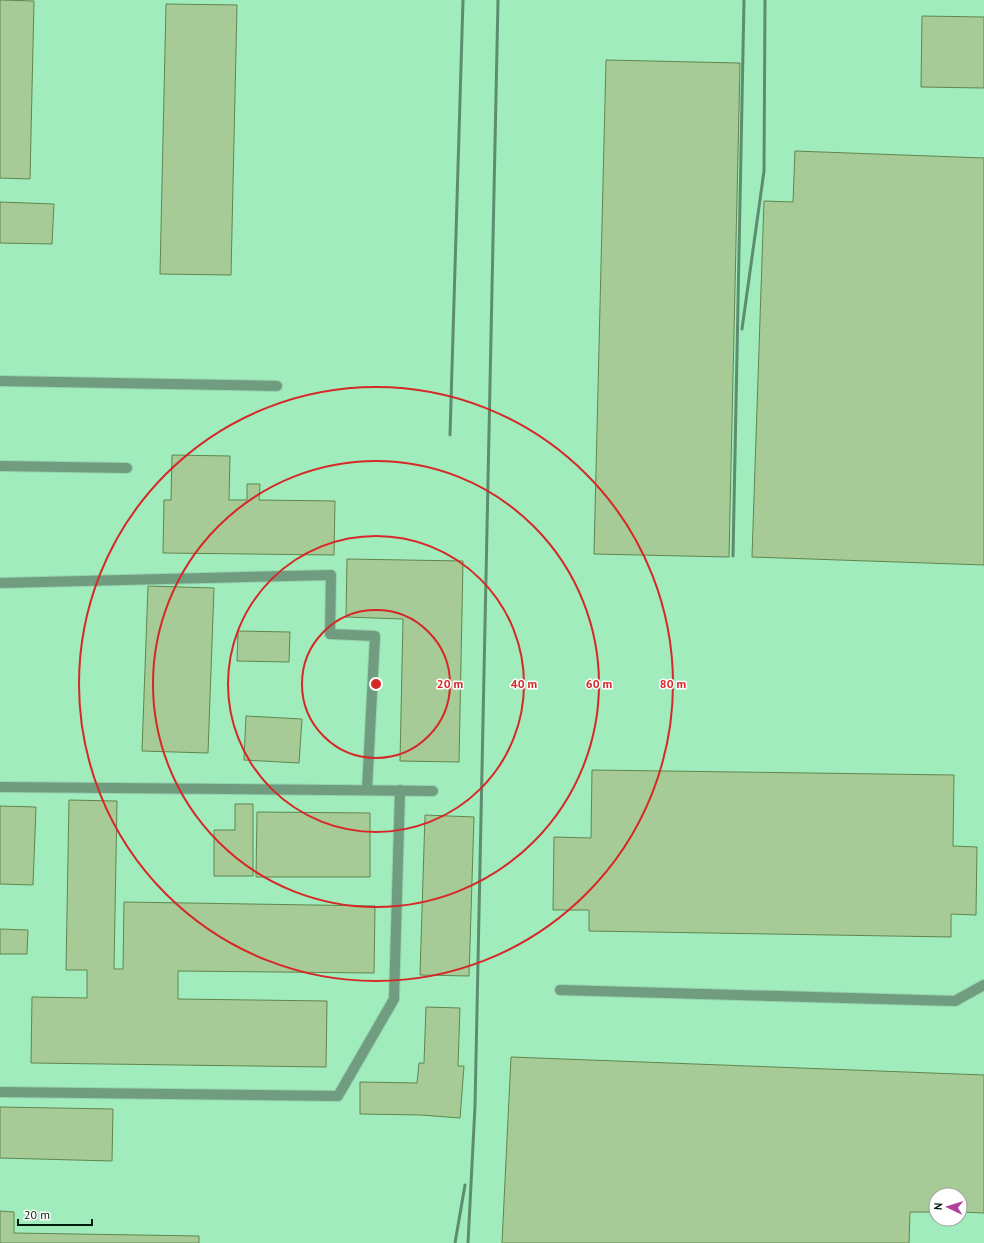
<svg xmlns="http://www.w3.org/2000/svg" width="984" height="1243" font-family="'PT Sans',sans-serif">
<rect width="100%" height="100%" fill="#b1f7cb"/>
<path fill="#a0ecbc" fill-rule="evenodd" d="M0 0H984V1243H0ZM936 1195H960V1219H936Z"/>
<path fill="#a7cb96" stroke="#60864e" d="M0 0 34 1 30 179 0 178Z
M166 4 237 5 231 275 160 274Z
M922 16 984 17V88L921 87Z
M606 60 740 63 729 557 594 554Z
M795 151 984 158V565L752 557 764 201 793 202Z
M0 202 54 204 52 244 0 243Z
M172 455 230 456 229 500H247V484H260L259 500 335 501 334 555 163 553 164 500H171Z
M347 559 463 561 459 762 400 761 403 619 346 617Z
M148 586 214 588 208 753 142 751Z
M238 631 290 632 289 662 237 661Z
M246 716 302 719 299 763 244 760Z
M592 770 954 775 953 846 977 847 976 915 951 914V937L589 931V910H553L554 837 591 838Z
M69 800 117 801 114 969H123L124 902 375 906 374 973 178 971V999L327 1001 326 1067 31 1063 32 997 87 998V970H66Z
M235 804H253V876H214V830H235Z
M0 806 36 807 33 885 0 884Z
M257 812 370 813V877H256Z
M425 815 474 817 469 976 420 975Z
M0 929 28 930 27 954H0Z
M426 1007 460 1008 458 1066H464L460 1118 421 1115 360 1114V1082L417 1083 419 1063H424Z
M511 1057 984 1075V1213L960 1212V1195H936V1212H910L909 1243H502Z
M0 1107 113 1109 112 1161 0 1158Z
M0 1211 14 1212V1233L199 1236V1243H0Z"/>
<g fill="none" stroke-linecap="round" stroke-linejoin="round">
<g stroke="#95d4ac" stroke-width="12">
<path id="lane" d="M0 381 277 386
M0 466 127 468
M0 583 331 575 330 634 375 636 367 790
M0 787 433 791
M560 990 955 1001 984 985
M0 1092 338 1096 394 999 400 790"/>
</g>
<use href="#lane" stroke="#709c80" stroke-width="10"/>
<path stroke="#5c8d6f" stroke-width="3" d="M742 329 764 171 765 0
M450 435 463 0
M733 556 744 0
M455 1243 465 1185
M468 1243 475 1106 498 0"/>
</g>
<g fill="none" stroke="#d62828" stroke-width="2">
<circle cx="376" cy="684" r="74"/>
<circle cx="376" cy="684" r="148"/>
<circle cx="376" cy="684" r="223"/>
<circle cx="376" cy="684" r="297"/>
</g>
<circle cx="376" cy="684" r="6" fill="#d62828" stroke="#fff" stroke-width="2"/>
<g font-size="12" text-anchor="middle" font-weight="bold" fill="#d62828" stroke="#fff" stroke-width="3" stroke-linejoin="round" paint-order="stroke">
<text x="450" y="688">20 m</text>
<text x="524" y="688">40 m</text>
<text x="599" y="688">60 m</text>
<text x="673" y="688">80 m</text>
</g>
<g transform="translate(948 1207) rotate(274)"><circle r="19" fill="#ffffff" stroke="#99a49e"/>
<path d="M0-3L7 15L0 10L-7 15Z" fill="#b1409b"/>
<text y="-6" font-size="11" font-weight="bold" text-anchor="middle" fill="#011b0c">N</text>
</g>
<path d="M18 1219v6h74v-6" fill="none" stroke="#011b0c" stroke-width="2"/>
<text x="24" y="1219" font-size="12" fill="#011b0c" stroke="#ffffff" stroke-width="3" paint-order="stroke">20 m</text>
</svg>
